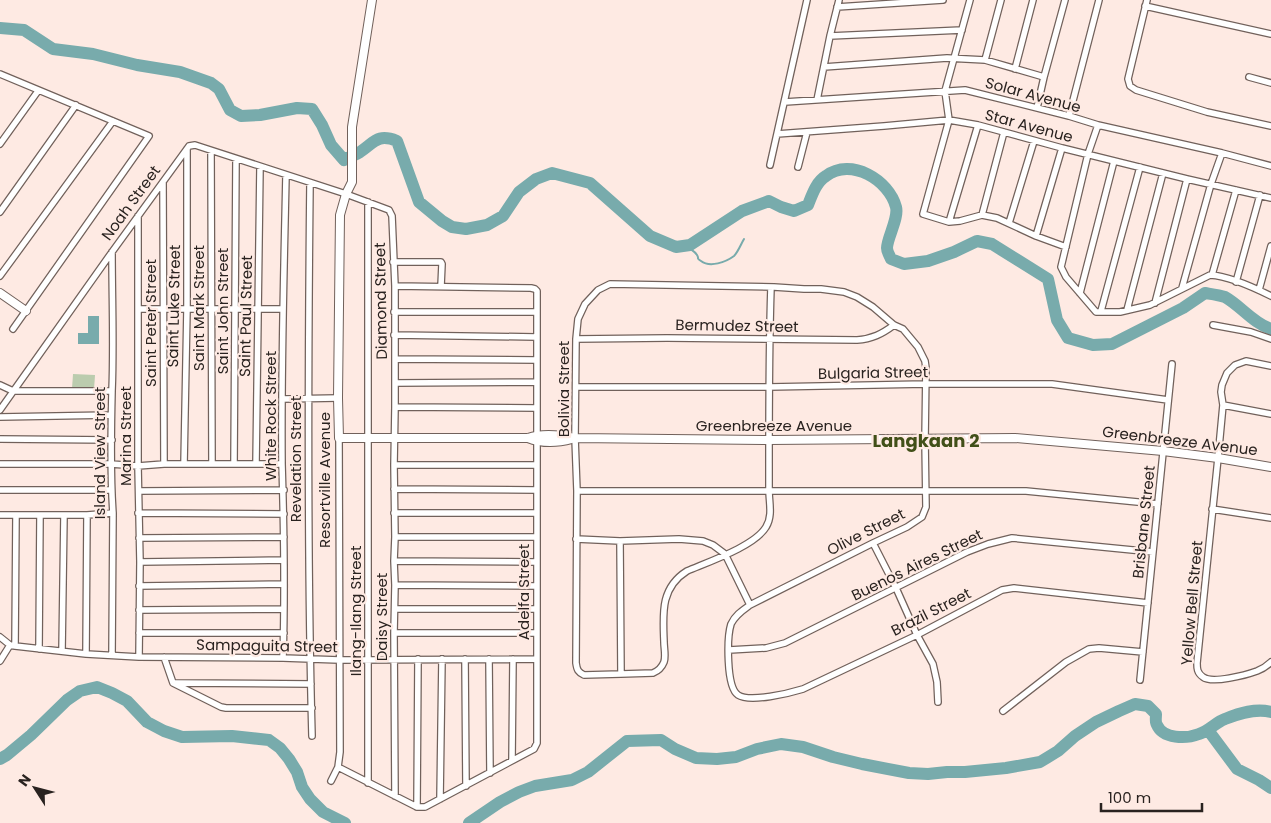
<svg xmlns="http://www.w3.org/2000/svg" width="1271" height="823" font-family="Poppins,sans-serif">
<rect width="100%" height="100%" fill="#feeae3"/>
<path fill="#bbccae" d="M73 374 95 375 94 390 72 389Z"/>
<path fill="#78abac" d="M88 316H99V344H78V333H88Z"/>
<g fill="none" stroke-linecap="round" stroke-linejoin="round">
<path stroke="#78abac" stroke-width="2" d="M684 246C689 248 694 250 697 255 700 260 695 257 701 261 710 268 726 262 734 256 738 252 741 244 744 239"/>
<path stroke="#78abac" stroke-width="12" d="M0 28 24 30 53 49 93 54 137 65 180 72 211 83 219 89 230 110 241 116 260 115 297 108 312 109 322 125 331 145 344 160C349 157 355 155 360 152 374 143 377 133 397 141L419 202 442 221 452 227 466 229 487 225 503 216 519 192 536 179 552 173 590 183 650 236 676 247 690 245 742 211 769 201 781 207 794 211 808 205C812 195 816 182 826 176 851 157 889 180 896 207 899 218 887 238 887 248 887 252 890 256 891 259L904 264 928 261 954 252 977 241 992 244 1048 279 1057 320 1068 338 1093 345 1112 344 1183 308 1205 293C1211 294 1219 295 1225 297 1241 306 1253 323 1271 329
M1208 730 1237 769 1259 780 1271 788
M0 759 7 755 31 735 67 700 80 691 97 687 112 693 127 701 147 722 164 731 182 737 232 736 269 740 280 748 289 759 297 772 302 787 310 799 323 812 345 823
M469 823 500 802 519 792 535 786 572 780 588 772 627 741 661 740 675 749 696 758 717 759 736 757 757 749 781 744 803 747 833 757 862 764 909 773 928 774 947 772H965L1006 768 1040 762 1058 751 1075 736 1096 722 1119 711 1135 704 1148 706 1156 714C1156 718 1155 722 1157 725 1163 739 1186 739 1199 734 1209 731 1216 722 1225 719 1240 713 1256 708 1271 712"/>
<g stroke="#71615b" stroke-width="8">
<path id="minor" d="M970 0 945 91 949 120 923 214 949 222 960 221 982 215 997 218 1036 236 1066 247
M1147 0 1128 79 1130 86 1136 90 1207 112 1271 126
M1145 6 1271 34
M837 7 943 0
M830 36 962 30
M985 60 1001 0
M824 67 947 58 985 60 1044 77
M1015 69 1033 0
M0 74 149 136 13 329
M1249 77 1271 83
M817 100 830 36 839 0
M785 102 965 90 1069 116 1098 125 1222 153 1271 166
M1037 108 1044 77 1065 0
M1069 116 1099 0
M1098 125 1088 154 1061 267 1066 277 1096 312H1120L1150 305 1210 275C1228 276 1255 288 1271 296
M777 134 884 126 949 120 978 125 1062 148 1187 179 1271 198
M0 144 38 91
M211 151 212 464
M770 165 807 0
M798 167 807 132
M163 182 164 464
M310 183C308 367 307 552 312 736
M368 202V783
M0 212 76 105
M982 215 1004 132
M138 216V466L140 562 139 657
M949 222 978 125
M1009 223 1034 141
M1036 236 1062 148
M112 252C112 298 114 345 112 391 111 431 110 473 113 513L112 655
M393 262H441L442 264 441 286
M1212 275 1236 190
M0 276 113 121
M1236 282 1260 195
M771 287C769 346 769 404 769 463 769 472 769 481 769 490 769 502 773 516 766 527 755 546 708 562 687 571 660 588 663 614 664 642 664 648 666 656 664 662 662 667 658 671 653 673L621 674 584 675C578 672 577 670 576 663L577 491 575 438 576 339 578 319 585 304 598 290 610 284 774 287 804 289H821L844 292 857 297 873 307 894 325 903 329 918 347 925 361 926 368 925 440 926 507 922 517 907 527 873 543 750 605C743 610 735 615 731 624 727 637 726 687 738 695 750 703 790 693 803 689L917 635 1002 590 1014 588 1148 603
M1182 288 1211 184 1222 153
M1259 290 1271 246
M1080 293 1114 161
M1155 303 1187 179
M138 309H283
M1127 310 1163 173
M1101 311 1140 167
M394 312H537
M1213 325 1251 332 1271 339
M394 335 536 337
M576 339 667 338 857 340C872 339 882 334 894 325
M395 359 536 360
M1271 366 1246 361 1235 365 1227 373 1222 385 1221 392 1223 405 1218 458 1197 663C1197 668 1197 673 1203 677 1212 684 1246 675 1257 671 1262 669 1267 666 1271 662
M395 383 536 382
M0 385 13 391H112
M576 387H769L926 384H1052L1168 400
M283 399 338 398
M1223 405 1271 414
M395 407 536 408
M0 410 112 252 189 146 195 145 346 194 389 210 392 216 395 286V407L394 465 395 537 394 561 395 585 394 633 395 796
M0 417 111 415
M0 439 112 440
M0 464H111L138 466 164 464H282
M184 464 187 309V149
M234 464 236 159
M256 464 260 167
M394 465H537
M394 489 536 490
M0 490H111
M139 491 284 490
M577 491H1026L1158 504
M1212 509 1271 518
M138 513 284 514
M394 513H536
M0 515H87L113 513
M395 537H537
M139 538 284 537
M576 539 620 541 679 539 703 541 713 545 725 554 750 605
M620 541 621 674
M873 543 896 588 917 635 933 664 937 682 938 702
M394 561 537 562
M140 562 284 560
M395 585 537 586
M139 586 284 584
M395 609H537
M139 610 283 609
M139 633H284
M394 633H537
M0 637 10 645 15 646 86 654 139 657 283 658 339 660 537 659
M15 646 16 515
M39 649 40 515
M729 650 766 648 785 643 967 552 988 544 1012 538 1153 552
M62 651 64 515
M86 654 87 515
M164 657 173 683 221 707 226 708H312
M283 658C285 593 284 528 282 464 281 368 284 271 286 175
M465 659 466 786
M489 659 490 773
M0 661 10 645
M1140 680 1172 364
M175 683 311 684
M1003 711 1066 662 1089 649 1099 648 1143 652
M512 760 513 659
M338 767 417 807H425L534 749 537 743V291L535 289 531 288 395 286
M331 781 338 767 340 752 339 438
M440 799 442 659
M417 807 418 659"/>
</g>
<g stroke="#71615b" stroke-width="10">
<path id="tertiary" d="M372 0 352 127V182L346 194 340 215 338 398 339 438H528C543 433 560 435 575 438L769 440 1015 438 1163 451 1218 458 1271 467
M0 293 26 311
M528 438C543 444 557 443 572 439"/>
</g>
<use href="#minor" stroke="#fff" stroke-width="5.5"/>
<use href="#tertiary" stroke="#fff" stroke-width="8"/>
</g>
<g text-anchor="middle" stroke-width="4.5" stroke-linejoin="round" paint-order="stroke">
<g font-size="15" fill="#29221f" stroke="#feeae3">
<text transform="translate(1033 95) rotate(15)" y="5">Solar Avenue</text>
<text transform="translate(1029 126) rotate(15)" y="5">Star Avenue</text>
<text transform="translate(131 203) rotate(-54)" y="5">Noah Street</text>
<text transform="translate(381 301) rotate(-91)" y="5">Diamond Street</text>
<text transform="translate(174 306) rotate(-89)" y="5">Saint Luke Street</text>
<text transform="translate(199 308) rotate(-90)" y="5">Saint Mark Street</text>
<text transform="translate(223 311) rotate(-90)" y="5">Saint John Street</text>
<text transform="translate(246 316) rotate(-89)" y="5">Saint Paul Street</text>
<text transform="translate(151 323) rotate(-90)" y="5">Saint Peter Street</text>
<text transform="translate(737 326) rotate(1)" y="5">Bermudez Street</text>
<text transform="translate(873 373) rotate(-1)" y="5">Bulgaria Street</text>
<text transform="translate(564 389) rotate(-90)" y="5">Bolivia Street</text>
<text transform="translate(271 416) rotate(-90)" y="5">White Rock Street</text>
<text x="774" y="431">Greenbreeze Avenue</text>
<text transform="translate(126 436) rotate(-90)" y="5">Marina Street</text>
<text transform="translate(1180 441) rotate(7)" y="5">Greenbreeze Avenue</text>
<text transform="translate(100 453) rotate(-90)" y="5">Island View Street</text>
<text transform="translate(296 459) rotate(-90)" y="5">Revelation Street</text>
<text transform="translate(325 480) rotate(-90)" y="5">Resortville Avenue</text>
<text transform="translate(1144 522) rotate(-84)" y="5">Brisbane Street</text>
<text transform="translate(866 532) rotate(-27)" y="5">Olive Street</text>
<text transform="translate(917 565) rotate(-26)" y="5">Buenos Aires Street</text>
<text transform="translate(524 592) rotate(-90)" y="5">Adelfa Street</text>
<text transform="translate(1192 603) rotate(-85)" y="5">Yellow Bell Street</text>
<text transform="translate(356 611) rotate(-90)" y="5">Ilang-Ilang Street</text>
<text transform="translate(931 612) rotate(-27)" y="5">Brazil Street</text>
<text transform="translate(382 617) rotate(-90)" y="5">Daisy Street</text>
<text transform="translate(267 646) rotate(1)" y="5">Sampaguita Street</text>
</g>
<g font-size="18" font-weight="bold" fill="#414f18" stroke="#feeae3">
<text x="926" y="447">Langkaan 2</text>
</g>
</g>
<g transform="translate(35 788) rotate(306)" stroke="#feeae3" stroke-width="4" paint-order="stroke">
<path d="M0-4L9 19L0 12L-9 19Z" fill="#29221f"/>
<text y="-8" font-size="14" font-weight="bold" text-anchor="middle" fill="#29221f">N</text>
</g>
<path d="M1101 803v8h101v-8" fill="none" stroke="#29221f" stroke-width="2.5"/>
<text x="1108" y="803" font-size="15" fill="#29221f" stroke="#feeae3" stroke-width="4" paint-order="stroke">100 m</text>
</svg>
